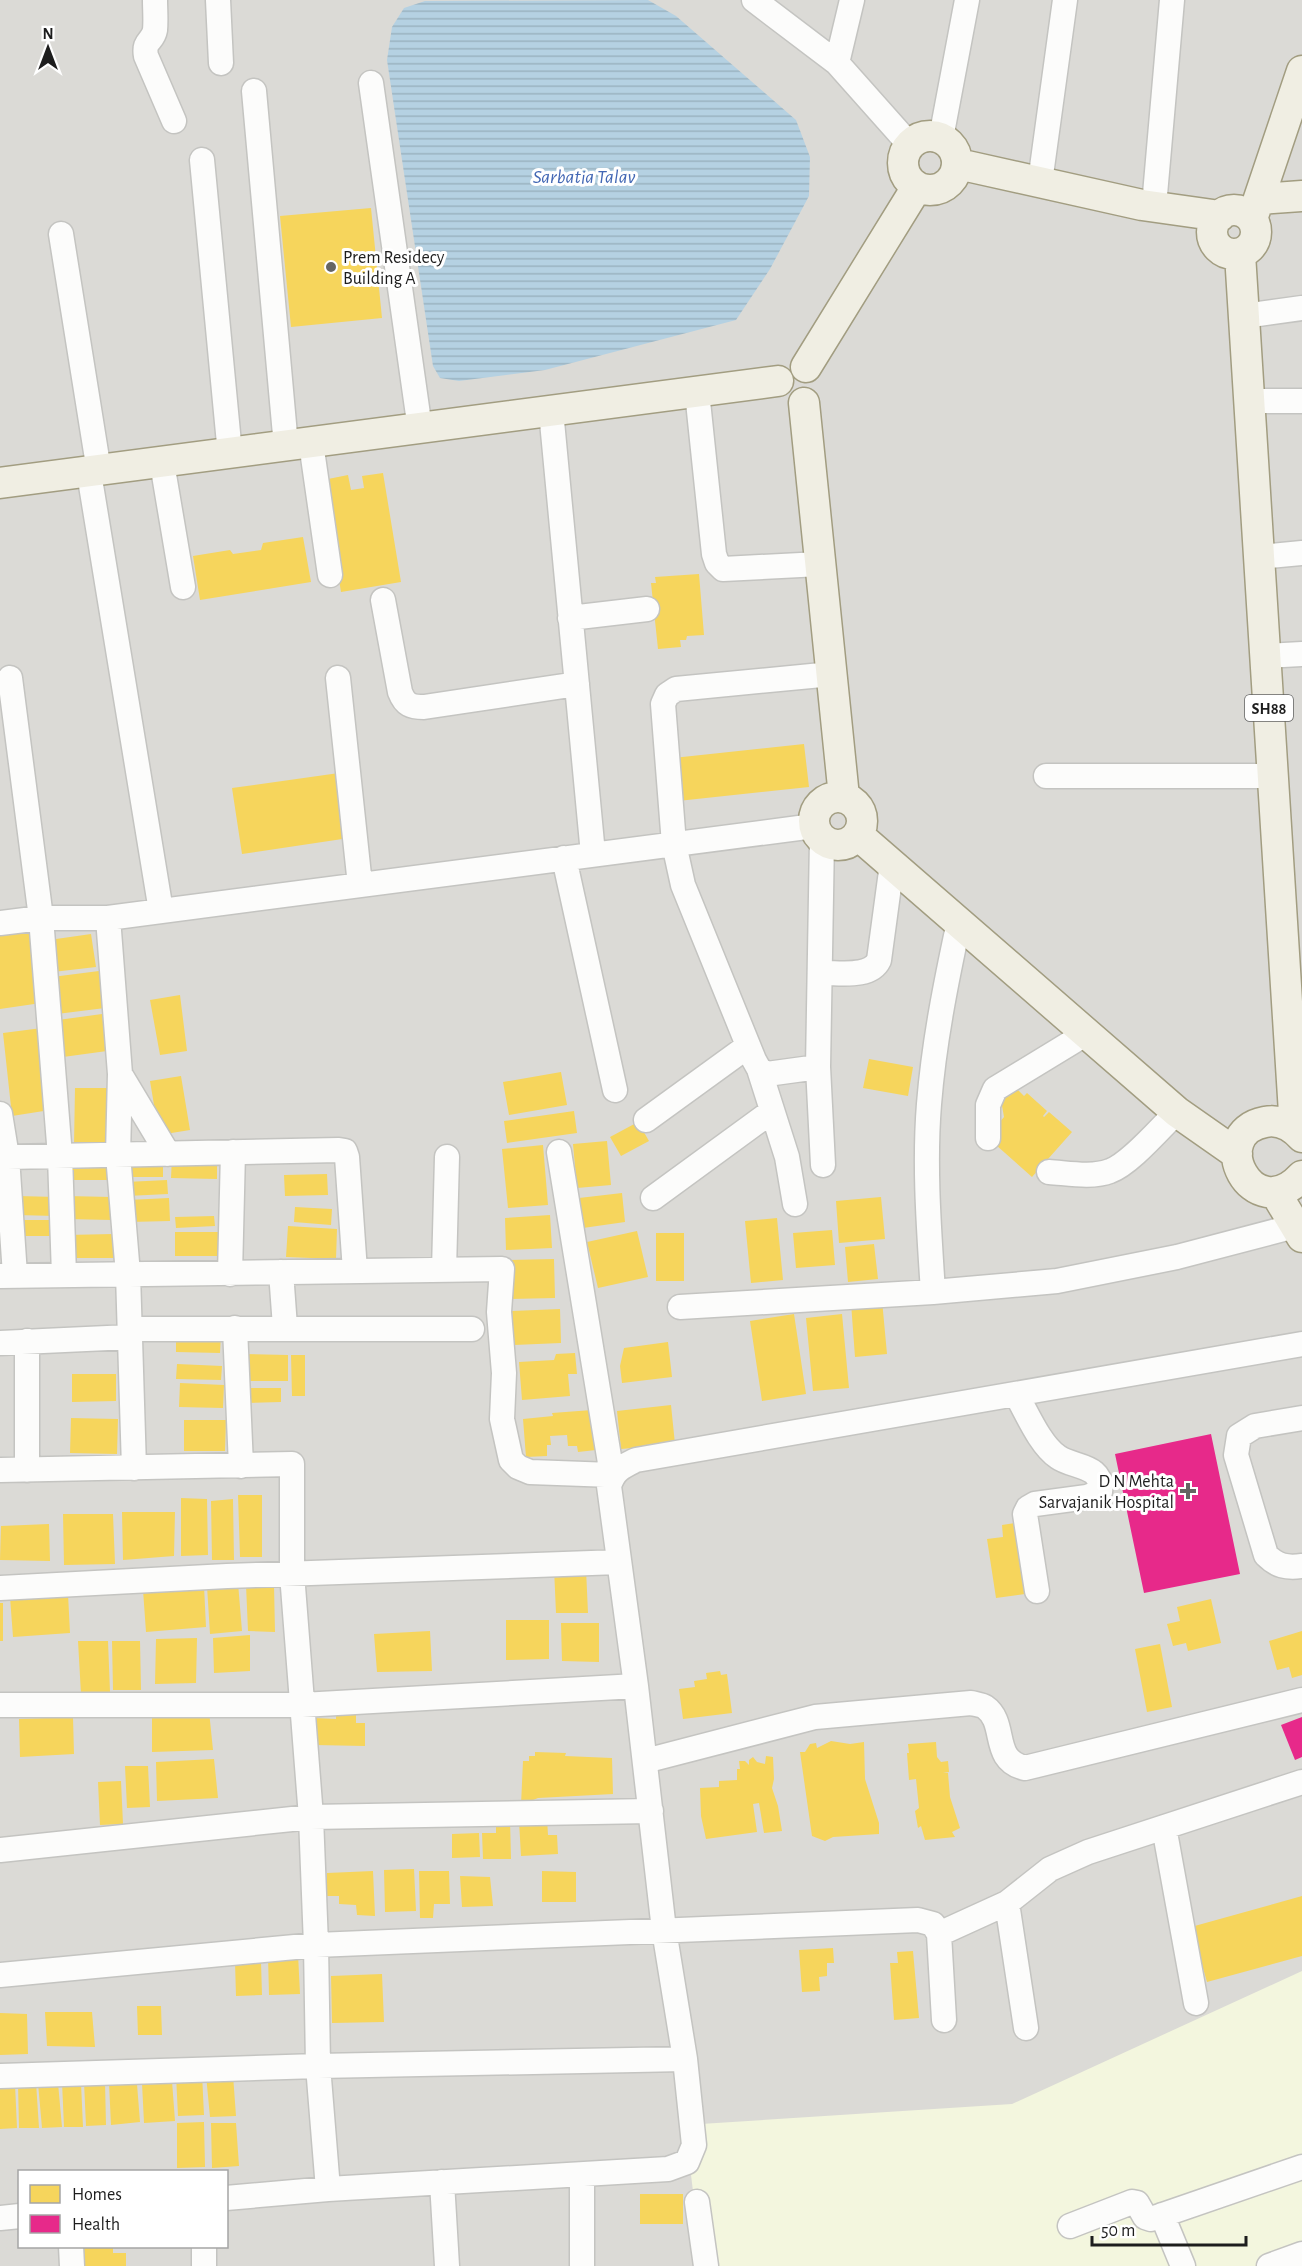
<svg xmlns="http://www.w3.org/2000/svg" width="1302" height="2266" font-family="'Alegreya Sans',sans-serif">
<defs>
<pattern id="water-rules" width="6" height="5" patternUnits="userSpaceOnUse" patternTransform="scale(1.5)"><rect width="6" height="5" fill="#b5d1e2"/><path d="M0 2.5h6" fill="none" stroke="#9bb3c1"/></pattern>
</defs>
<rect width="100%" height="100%" fill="#ecebe4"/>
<path fill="#dbdad6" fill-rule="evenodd" d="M0 0H1302V2266H0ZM20 2172H226V2246H20Z"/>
<path fill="#f3f6de" d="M1302 1971V2266H702L685 2125 1012 2104Z"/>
<path fill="url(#water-rules)" d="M648 0 676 16 796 120 810 157 809 196 770 269 736 320 545 370 459 381 440 378 433 366 387 60 392 27 404 8 425 1Z"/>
<path fill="#f6d55c" d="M371 208 382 318 291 327 280 216Z
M383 473 401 582 341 592 323 480 348 475 351 490 364 488 362 476Z
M303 537 311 582 200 600 193 556 230 550 233 554 261 550 263 543Z
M699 574 704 635 687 636 686 640H680L681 647 658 649 651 583H656L655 577Z
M804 744 809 787 678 801 673 758Z
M339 773 349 838 242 854 232 788Z
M30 926 41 1003 0 1009V931Z
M91 934 96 967 53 972 49 940Z
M99 971 105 1008 57 1014 52 977Z
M180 995 187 1051 160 1055 150 1000Z
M102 1014 107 1051 63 1057 58 1020Z
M42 1028 50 1110 12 1116 3 1033Z
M869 1059 913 1067 908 1096 863 1088Z
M561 1072 567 1105 509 1115 503 1082Z
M181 1076 190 1130 159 1135 150 1081Z
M1014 1086 1024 1096 1027 1093 1047 1111 1043 1116 1044 1117 1049 1112 1072 1132 1032 1177 987 1137 1004 1117 1001 1100Z
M75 1088H111L110 1146 74 1145Z
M574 1111 577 1133 507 1143 504 1121Z
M638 1122 649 1141 621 1156 610 1137Z
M607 1141 611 1185 577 1188 573 1144Z
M543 1145 548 1205 508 1208 502 1149Z
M172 1157 217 1158V1179L171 1178Z
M124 1159H163V1177H124Z
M68 1161H107V1180H68Z
M327 1174 328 1195 285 1196 284 1175Z
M167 1180 168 1194 127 1196 126 1182Z
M622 1193 625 1222 583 1228 579 1198Z
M17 1196 57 1197 56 1216 16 1215Z
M66 1196 112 1197V1220L66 1219Z
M881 1197 885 1239 839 1243 836 1201Z
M169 1198 170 1221 129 1222 128 1200Z
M295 1207 332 1209 331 1225 294 1222Z
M550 1215 552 1248 506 1250 505 1218Z
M214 1216 215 1226 176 1228 175 1217Z
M777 1218 783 1280 751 1283 745 1221Z
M19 1220H57V1236H18Z
M288 1226 337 1229 336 1259 286 1257Z
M832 1230 835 1265 796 1268 793 1233Z
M637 1231 648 1277 598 1288 587 1242Z
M175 1232H219V1256H175Z
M656 1233H684V1281H656Z
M113 1234 114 1258H66V1235Z
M874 1244 878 1279 848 1282 845 1247Z
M554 1259 555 1298 510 1299 509 1260Z
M882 1300 887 1354 855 1357 851 1303Z
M560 1309 561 1343 514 1345 512 1311Z
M794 1314 806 1394 762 1401 750 1321Z
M842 1314 849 1388 813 1391 806 1318Z
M176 1331 221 1332 220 1353 176 1352Z
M668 1342 672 1377 622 1383 620 1366 624 1348Z
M575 1353 577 1374H568L570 1396 522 1400 519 1362 554 1360 556 1354Z
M242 1354 288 1355V1381H242Z
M291 1355H305V1396H292Z
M177 1364 222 1366 221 1380 176 1379Z
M72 1374H116V1401L72 1402Z
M180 1383 224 1385 223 1408 179 1407Z
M244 1388H281V1402L244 1403Z
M671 1405 675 1444 621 1449 617 1411Z
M592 1410 596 1450 578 1452 577 1446H568L567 1435 550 1436 551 1445H547V1456L526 1457 523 1419 553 1416 552 1413Z
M71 1418 118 1419 117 1454 70 1453Z
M184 1420H226L225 1451H184Z
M238 1495H262V1557H240Z
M181 1498 207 1499 208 1555 181 1556Z
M233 1499 234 1560H212L211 1501Z
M122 1512H175L174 1556 123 1560Z
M63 1514H113L115 1564 64 1565Z
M1015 1523 1025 1594 996 1598 987 1539 1003 1537 1002 1525Z
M49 1524 50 1561 0 1560 1 1526Z
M554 1568 586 1569 588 1613H556Z
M238 1583 242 1631 210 1634 207 1586Z
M246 1585H274L275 1632 248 1631Z
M204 1586 206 1627 146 1632 143 1590Z
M68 1594 70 1633 13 1637 10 1597Z
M1211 1599 1221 1643 1188 1651 1186 1643 1173 1646 1167 1624 1180 1621 1177 1607Z
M0 1603H3V1641H0Z
M506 1620H549V1659L506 1660Z
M561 1623H599V1662L562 1661Z
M430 1631 432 1671 377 1672 374 1634Z
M1302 1631V1675L1292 1678 1289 1667 1277 1670 1269 1641Z
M250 1635V1671L214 1673 213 1638Z
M197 1638 196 1683 155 1684 156 1639Z
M78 1641H108L110 1692 81 1694Z
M112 1641H140L141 1690H113Z
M1160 1644 1172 1707 1147 1712 1135 1649Z
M720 1671 721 1675 727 1674 732 1713 683 1719 679 1689 695 1687 694 1681 707 1679 706 1673Z
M336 1705H356V1723H365V1746L314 1745V1718L336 1719Z
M209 1711 213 1750 152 1752V1712Z
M73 1717 74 1754 20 1757 19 1719Z
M831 1741 850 1744 864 1742 865 1779 879 1823V1834L833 1837 825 1841 812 1836 800 1752H805L810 1744 816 1743 817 1748Z
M936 1742 937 1757 941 1762 948 1761 949 1772 943 1773H948L950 1797 960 1828 952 1832 955 1837 925 1840 921 1826 918 1828 915 1811 919 1808 916 1779 909 1780 907 1753H909L908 1744Z
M535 1752 566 1753 565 1756 612 1758 613 1794 538 1798 521 1805 523 1761H529V1756H535Z
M766 1756 773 1757 774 1779 772 1788 778 1806 782 1831 764 1833 759 1803 753 1804 757 1832 706 1839 701 1816 700 1788 719 1787V1781L737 1780V1769H740L739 1761H745L749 1765V1760L753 1757 757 1762 765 1764Z
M214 1759 218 1798 157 1801 156 1762Z
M125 1766H148L150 1807 127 1808Z
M121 1781 123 1824 100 1825 98 1782Z
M547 1819 548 1835H557L558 1854 521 1856 519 1821Z
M496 1820H510L511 1859H483L482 1833H496Z
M479 1833 480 1857 452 1858V1834Z
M414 1869 416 1911 385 1912 384 1870Z
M373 1871 375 1916 357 1915 356 1905 339 1904V1896H327V1873Z
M419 1871H449L450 1904H434L433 1918H420Z
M542 1871 576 1872V1902H542Z
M460 1876 490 1877 493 1906 462 1907Z
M1302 1896V1956L1207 1982 1191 1927Z
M833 1948 834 1963H827V1976L819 1977 820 1991 802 1992 799 1950Z
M913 1951 919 2018 894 2020 890 1963H898L897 1952Z
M298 1954 300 1994 269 1995 268 1956Z
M235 1962H261L262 1995 236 1996Z
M382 1974 384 2022 332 2023 331 1976Z
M137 2006H161L162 2035H138Z
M45 2012H92L95 2047 47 2046Z
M0 2013 27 2014 28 2054 0 2055Z
M202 2074 204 2115 178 2116 176 2075Z
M206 2075H233L236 2116 210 2117Z
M172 2081 175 2121 144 2123 142 2083Z
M36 2082 39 2128H19L18 2083Z
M62 2082 81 2083 83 2127H64Z
M84 2082H105L106 2125 86 2126Z
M38 2083H58L62 2127 42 2128Z
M109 2083 137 2084 140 2122 111 2125Z
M0 2084H15L17 2128 0 2129Z
M204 2122 205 2167 177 2168V2123Z
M211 2123H236L239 2166 212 2168Z
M640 2194H683V2224H640Z
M78 2246H113V2253H126V2266H78Z"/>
<path fill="#e7298a" d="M1211 1434 1240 1574 1144 1593 1115 1454Z
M1302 1717V1757L1295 1760 1281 1725Z"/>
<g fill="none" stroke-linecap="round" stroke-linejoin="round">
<g stroke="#c4c4c1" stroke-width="27">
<path id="minor" d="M155 0C155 10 156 20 155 30 153 42 143 40 146 56L174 121
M218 0 221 63
M754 0 837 63 909 144
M837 63 852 0
M371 83 420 429
M254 91 286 446
M941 138 967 0
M202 160 230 454
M1040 182 1065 0
M1154 206 1172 0
M61 234 99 471
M1244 316 1302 308
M697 392 714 554 717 563 723 569 820 564
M1250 401H1302
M551 411 593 854
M311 443 330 575
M162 463 183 587
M89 473 161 911
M1260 557 1302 553
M383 600 400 692C405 705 411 707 424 707L577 684
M570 618 647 609
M1265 656 1302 654
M10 678 41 918 60 1156 64 1275
M338 678 360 885
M1046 776H1273
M822 839 818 1067 823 1165
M564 858 615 1090
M108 918 120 1074 118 1155 128 1274 134 1468
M0 923 41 918H108L814 826
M820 973C837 972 870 979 879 960L892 864
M818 1067 767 1074 759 1069 754 1060 683 885 674 844 663 704 667 695 676 689 832 674
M759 1069 787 1157 795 1204
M120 1074 168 1154
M0 1114 7 1157 15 1275
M646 1120 748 1046
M988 1138V1105L995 1089 1087 1033
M7 1157 339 1150 345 1151 347 1157 355 1271
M1049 1172C1067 1173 1092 1178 1110 1171 1130 1164 1161 1127 1177 1112
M653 1198 772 1111
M444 1270 447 1157
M281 1272 285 1327
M230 1274 233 1152
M0 1276 502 1269 499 1312 504 1373 502 1419 511 1460 518 1467 530 1472 612 1475 559 1152
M933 1292C929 1230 924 1166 929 1104 934 1042 946 982 959 922
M680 1307 933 1292 1057 1281 1177 1257 1295 1226
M235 1328 241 1466
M129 1329H472
M0 1343 129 1337
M1016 1394C1027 1413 1040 1445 1058 1457 1073 1468 1104 1464 1100 1492L1087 1497 1035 1504 1028 1508 1025 1514 1037 1591
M1302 1418 1255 1426 1239 1436 1236 1455 1266 1555C1277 1566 1286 1568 1302 1566
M0 1470 292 1464V1574L311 1817 316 1945 318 2066 328 2189
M27 1470V1341
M0 1588 227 1576 619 1562
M0 1705H302L636 1686
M645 1761 815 1717 971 1703C975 1704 982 1705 985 1707 1008 1723 990 1760 1025 1768L1302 1700
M1164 1827 1196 2003
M0 1850 311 1817 651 1811
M1007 1903 1026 2028
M939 1934 1007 1903 1050 1869 1088 1852 1302 1782
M0 1975 316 1945 918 1920 933 1924 939 1934 944 2020
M0 2076 318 2066 685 2059
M582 2176V2266
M442 2182 447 2266
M226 2198 328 2189 668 2169 687 2162 694 2145 685 2059 664 1930 636 1686 609 1486C614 1470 622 1467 636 1460L1302 1344
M697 2202 706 2266
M1162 2215 1183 2266
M0 2218 20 2216
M1070 2226 1132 2202 1137 2203 1145 2217 1151 2219 1302 2167
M71 2246 72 2266
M204 2266V2246
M1269 2266 1302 2254"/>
</g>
<g stroke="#a29d81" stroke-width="33">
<path id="major" d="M903 163a27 27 0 1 1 54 0a27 27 0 1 1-54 0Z
M958 164 1142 205 1220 216
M1260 199 1302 196
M1212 232a22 22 0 1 1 44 0a22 22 0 1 1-44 0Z
M1252 219 1302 71
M1240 254 1295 1129
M806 367 917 187
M804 403 844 797
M0 483 778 381
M814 821a24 24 0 1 1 48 0a24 24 0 1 1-48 0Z
M858 835 1177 1112 1237 1154
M1302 1137C1292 1126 1280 1119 1265 1122 1205 1133 1252 1230 1302 1176
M1275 1192 1302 1237"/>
</g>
<use href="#minor" stroke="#fcfcfb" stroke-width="24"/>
<use href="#major" stroke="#f0eee3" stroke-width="30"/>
</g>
<g fill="#656563" stroke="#fff" stroke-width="2">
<circle cx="331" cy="267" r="6"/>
<path d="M1185 1482h6v6h6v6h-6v6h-6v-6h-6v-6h6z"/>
</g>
<g text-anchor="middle" stroke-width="6" stroke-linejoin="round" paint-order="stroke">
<rect fill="#fff" stroke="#616161" stroke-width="1.5" x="1245" y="695" width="48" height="26" rx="4.5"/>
<g font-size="16" font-weight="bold" fill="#1d1d1d">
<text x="1269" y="714">SH88</text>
</g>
<g font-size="18" fill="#1d1d1d" stroke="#fff" text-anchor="start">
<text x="343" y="263">Prem Residecy<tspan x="343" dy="21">Building A</tspan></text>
<text x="1174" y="1487" text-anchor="end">D N Mehta<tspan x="1174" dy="21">Sarvajanik Hospital</tspan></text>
</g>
<g font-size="20" font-style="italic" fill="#4267b4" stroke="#fff">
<text x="584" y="183">Sarbatia Talav</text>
</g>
</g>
<rect x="18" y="2170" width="210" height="78" fill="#ffffff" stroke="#a5a5a5" stroke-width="1.5"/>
<rect x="30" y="2185" width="30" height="18" fill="#f6d55c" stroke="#a5a5a5" stroke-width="1.5"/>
<text x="72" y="2200" font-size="18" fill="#1d1d1d">Homes</text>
<rect x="30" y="2215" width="30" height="18" fill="#e7298a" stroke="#a5a5a5" stroke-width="1.5"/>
<text x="72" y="2230" font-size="18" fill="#1d1d1d">Health</text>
<g transform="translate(48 48)" stroke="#ffffff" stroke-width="4.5" paint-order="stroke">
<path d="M0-4.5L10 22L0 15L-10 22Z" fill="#1d1d1d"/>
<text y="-9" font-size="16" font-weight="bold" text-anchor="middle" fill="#1d1d1d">N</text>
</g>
<path d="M1092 2236v9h154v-9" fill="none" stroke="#1d1d1d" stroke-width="3"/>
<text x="1101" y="2236" font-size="18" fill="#1d1d1d" stroke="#ffffff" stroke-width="4.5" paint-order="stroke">50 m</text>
</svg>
